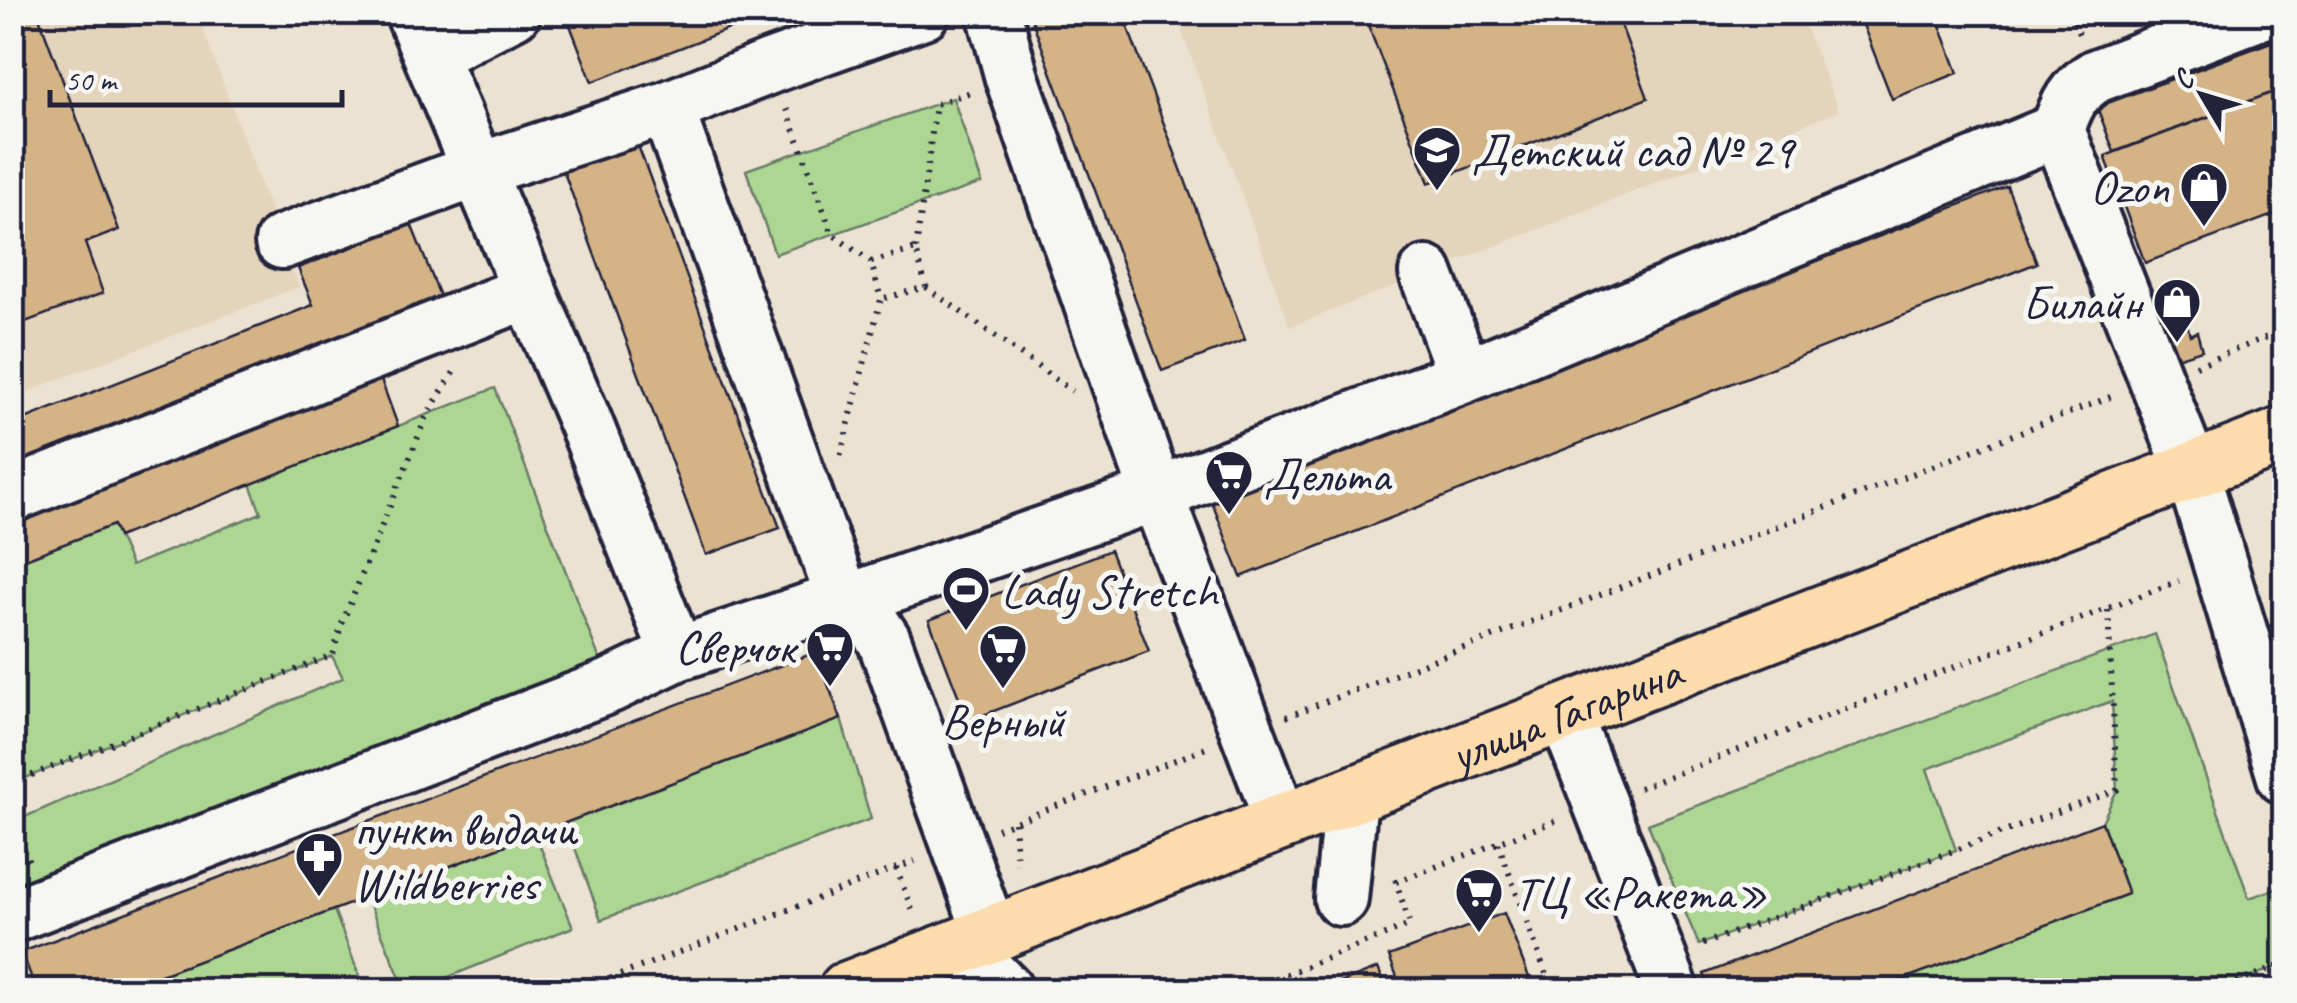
<svg xmlns="http://www.w3.org/2000/svg" width="2297" height="1003" font-family="Caveat,sans-serif">
<rect width="100%" height="100%" fill="#ece2d2"/>
<filter id="ink" filterUnits="userSpaceOnUse"><feTurbulence type="fractalNoise" baseFrequency=".01" numOctaves="2"/><feDisplacementMap in="SourceGraphic" scale="20" xChannelSelector="R" yChannelSelector="G"/><feConvolveMatrix kernelMatrix="1 2 1 2 8 2 1 2 1" color-interpolation-filters="sRGB"/></filter>
<g filter="url(#ink)">
<path fill="#e5d4bc" d="M13 13H197L299 287 13 397Z
M1175 13H1800L1839 111 1290 327Z"/>
<path fill="#add693" stroke="#687c67" stroke-width="2.5" d="M953 98 982 183 775 254 746 170Z
M495 388 610 686 13 891V822L343 678 332 656 13 783V564L113 525 131 566 261 513 250 484Z
M2155 634 2249 898 2284 886V964L2217 990H1875L2128 894 2102 822 2117 790 2112 701 1927 769 1956 850 1699 945 1648 824Z
M841 719 871 819 601 920 566 823Z
M535 834 573 927 416 990H405L367 898Z
M334 910 365 990H121Z"/>
<path fill="#d4b387" stroke="#22223b" stroke-width="2.5" d="M12 12H37L119 230 85 243 103 293 12 327Z
M565 12H773L592 82Z
M1029 12H1122L1245 340 1162 371Z
M1363 12H1616L1648 98 1429 183Z
M1858 12H1935L1958 73 1892 99Z
M2279 39 2284 55V88L2114 152 2097 107Z
M2284 88V211L2145 263 2105 156Z
M633 132 780 528 706 555 559 159Z
M2007 186 2037 263 1241 577 1211 500Z
M411 224 440 296 12 465V424L313 305 298 268Z
M2182 305 2190 335 2197 332 2202 350 2170 360 2157 311Z
M380 377 398 426 118 537 113 525 12 564V523Z
M1110 550 1149 651 968 721 929 620Z
M2284 620V696L2259 630Z
M816 652 841 719 121 990H36L22 952Z
M2102 822 2128 894 1875 990H1710L1704 974Z
M1504 913 1534 990H1402L1389 956Z
M1378 968 1387 990H1322Z"/>
<g fill="none" stroke-linecap="round" stroke-linejoin="round">
<g stroke="#22223b" stroke-width="60">
<path id="minor" d="M412 12 478 170 667 108
M923 12 772 66 667 108 844 602 1157 494 1465 376 2058 130
M994 12 1012 78 1157 494 1282 823
M2263 12 2096 76C2073 90 2066 105 2058 130L2192 471 2284 777
M430 55 514 12
M282 242 478 170 586 424 677 654
M1426 273 1465 376
M12 495 530 291
M1565 714 1672 990
M1341 899 1351 797
M12 916 610 686 677 654 818 607 844 602 866 613 884 640 991 936
M963 947 1006 990"/>
</g>
<g stroke="#22223b" stroke-width="62">
<g id="major">
<path id="s1" d="M847 990 2284 435"/>
</g>
</g>
<path stroke="#22223b" stroke-width="6" stroke-dasharray="2.5 8" stroke-linecap="butt" d="M2070 12 2079 34
M787 109 832 234 871 262 881 299 840 457
M916 249 936 104 971 92
M871 262 916 249 926 287 881 299
M926 287 1072 391
M2196 366 2284 330
M1286 717 2113 396
M12 783 333 655 341 626 427 415 454 372
M1639 788 2179 581
M12 819 30 864
M1014 822 1017 864
M997 829 1209 747
M1498 843 1552 990
M896 868 914 915
M1703 944 2117 790 2108 608
M581 990 915 861
M1247 990 1410 925 1396 882 1558 820
M1608 990 1624 981
M2217 990 2284 964"/>
<use href="#minor" stroke="#f6f6f2" stroke-width="52"/>
<use href="#major" stroke="#fcdcac" stroke-width="55"/>
</g>
</g>
<defs>
<g id="school-pin" transform="scale(2.5)"><path d="M0 17L-7.5 6A9.5 9.5 0 1 1 7.5 6Z" fill="#22223b" stroke="#f6f6f2"/><path d="M0-5L7-2L0 1L-7-2ZM-4 1L0 2.5L4 1V4Q0 6-4 4Z" fill="#fff"/></g>
<g id="shop-pin" transform="scale(2.5)"><path d="M0 17L-7.5 6A9.5 9.5 0 1 1 7.5 6Z" fill="#22223b" stroke="#f6f6f2"/><path d="M-5-2.5h2.3a2.7 3.5 0 0 1 5.4 0H5L5.5 6h-11ZM-1.5-2.5h3a1.5 2.3 0 0 0-3 0Z" fill="#fff"/></g>
<g id="supermarket-pin" transform="scale(2.5)"><path d="M0 17L-7.5 6A9.5 9.5 0 1 1 7.5 6Z" fill="#22223b" stroke="#f6f6f2"/><path d="M-6-5.5h2.5l.6 2H6L4.5 2H-2.5L-4.4-4H-6ZM-1.5 3.2a1.3 1.3 0 1 0 .1 0ZM3 3.2a1.3 1.3 0 1 0 .1 0Z" fill="#fff"/></g>
<g id="stadium-pin" transform="scale(2.5)"><path d="M0 17L-7.5 6A9.5 9.5 0 1 1 7.5 6Z" fill="#22223b" stroke="#f6f6f2"/><path d="M0-5a6.5 5 0 1 0 0 10a6.5 5 0 1 0 0-10ZM-3.5-1.8h7v3.6h-7Z" fill="#fff"/></g>
<g id="pharmacy-pin" transform="scale(2.5)"><path d="M0 17L-7.5 6A9.5 9.5 0 1 1 7.5 6Z" fill="#22223b" stroke="#f6f6f2"/><path d="M-2-6h4v4h4v4h-4v4h-4v-4h-4v-4h4Z" fill="#fff"/></g>
</defs>
<g fill-rule="evenodd">
<use href="#school-pin" x="1437" y="150"/>
<use href="#shop-pin" x="2204" y="186"/>
<use href="#shop-pin" x="2177" y="302"/>
<use href="#supermarket-pin" x="1229" y="474"/>
<use href="#stadium-pin" x="966" y="590"/>
<use href="#supermarket-pin" x="830" y="646"/>
<use href="#supermarket-pin" x="1003" y="648"/>
<use href="#pharmacy-pin" x="319" y="856"/>
<use href="#supermarket-pin" x="1479" y="892"/>
</g>
<g text-anchor="middle" stroke-width="10" stroke-linejoin="round" paint-order="stroke">
<g font-size="48" fill="#22223b" stroke="#f6f6f2" text-anchor="start">
<text x="1472" y="167">Детский сад № 29</text>
<text x="2169" y="203" text-anchor="end">Ozon</text>
<text x="2142" y="319" text-anchor="end">Билайн</text>
<text x="1264" y="491">Дельта</text>
<text x="1001" y="607">Lady Stretch</text>
<text x="795" y="663" text-anchor="end">Сверчок</text>
<text x="1003" y="737" text-anchor="middle">Верный</text>
<text x="354" y="845">пункт выдачи<tspan x="354" dy="55">Wildberries</tspan></text>
<text x="1514" y="909">ТЦ «Ракета»</text>
</g>
<g font-size="48" fill="#22223b" stroke="#f6f6f2">
<text dy="17" stroke="none"><textPath href="#s1" startOffset="770">улица Гагарина</textPath></text>
</g>
</g>
<rect width="2297" height="1003" fill="none" stroke="#f6f6f2" stroke-width="50"/>
<rect x="25" y="25" width="2247" height="953" fill="none" stroke="#22223b" stroke-width="4" filter="url(#ink)"/>
<g transform="translate(2202 95) rotate(308)" stroke="#f6f6f2" stroke-width="8" paint-order="stroke">
<path d="M0-8L18 38L0 25L-18 38Z" fill="#22223b"/>
<text y="-15" font-size="28" font-weight="bold" text-anchor="middle" fill="#22223b">С</text>
</g>
<path d="M50 90v15h292v-15" fill="none" stroke="#22223b" stroke-width="5"/>
<text x="65" y="90" font-size="30" fill="#22223b" stroke="#f6f6f2" stroke-width="8" paint-order="stroke">50 m</text>
</svg>
